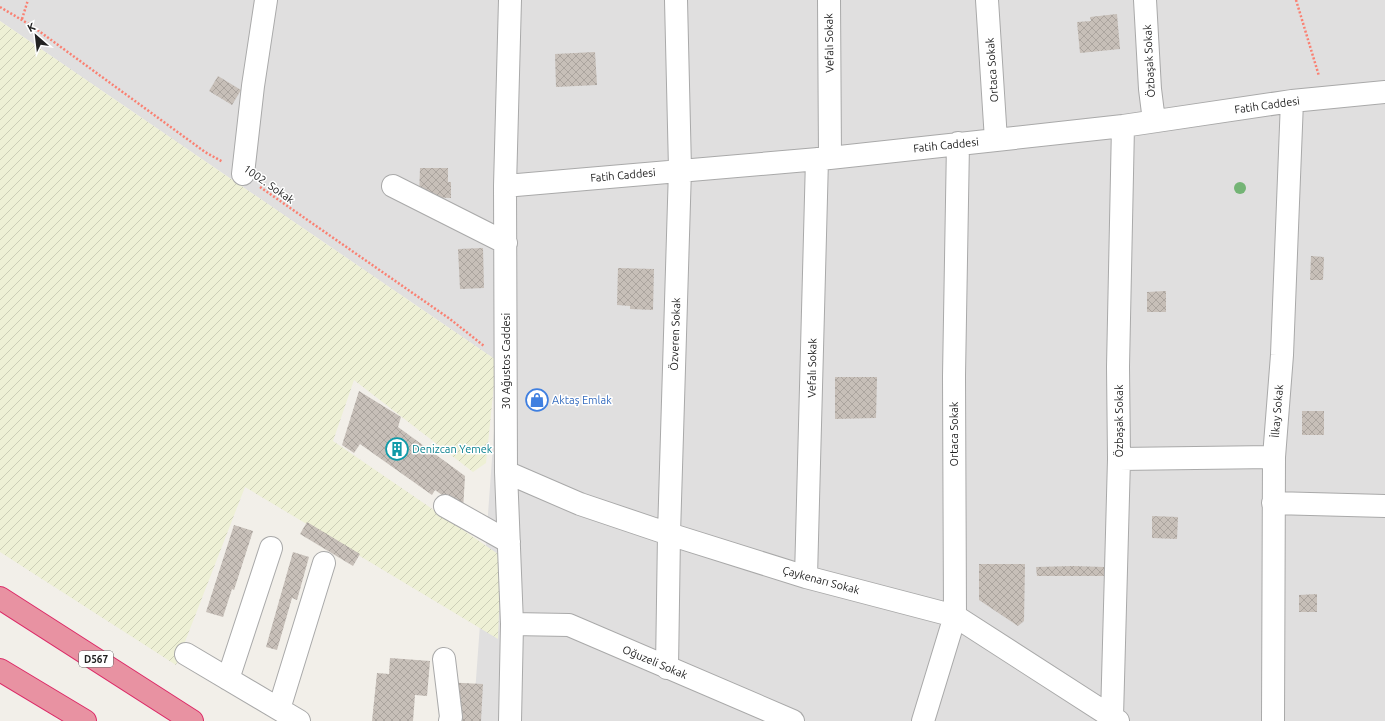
<svg xmlns="http://www.w3.org/2000/svg" width="1385" height="721" font-family="Ubuntu,sans-serif">
<defs>
<pattern id="farmland-furrows" width="10" height="10" patternUnits="userSpaceOnUse"><rect width="10" height="10" fill="#eef0d5"/><path d="M-1 1l2-2M0 10L10 0M9 11l2-2" fill="none" stroke="#ccceb7"/></pattern>
<pattern id="building-cross-hatch" width="8" height="8" patternUnits="userSpaceOnUse"><rect width="8" height="8" fill="#c7bfb8"/><path d="M0 0l8 8M0 8l8-8" fill="none" stroke="#aba49e"/></pattern>
</defs>
<rect width="100%" height="100%" fill="#f2efe9"/>
<path fill="#e0dfdf" d="M0 0H1385V721H473L499 362 0 21Z"/>
<path fill="url(#farmland-furrows)" d="M0 21 499 362 496 365 486 463 473 472 354 380 333 441 501 556 498 639 245 487 176 665 0 552Z"/>
<path fill="url(#building-cross-hatch)" d="M1117 14 1120 49 1080 53 1077 22 1091 21 1090 17Z
M595 52 597 85 556 87 555 54Z
M218 76 241 90 232 105 209 91Z
M420 168H448V182H451V198L419 197Z
M483 248 484 288 460 289 458 249Z
M1311 256 1324 257 1323 280H1310Z
M618 268 654 269 653 310 630 309V306L617 305Z
M1166 291V312H1147V292Z
M835 377H877L876 418 835 419Z
M359 391 401 417 398 427 465 476 463 510 435 490 432 495 360 444 354 453 342 445Z
M1302 411H1324V435H1302Z
M1152 516 1178 517 1177 539 1152 538Z
M307 522 360 554 353 566 300 534Z
M234 525 253 531 234 590 232 589 223 617 206 612Z
M293 552 309 557 297 600 292 598 277 650 266 647Z
M979 564H1025L1024 621 1018 626 979 600Z
M1073 566 1104 567V576H1037L1036 567Z
M1317 594V612H1299V595Z
M390 658 430 661 427 696 415 695 413 721H372L377 673 389 674Z
M442 682 483 684 481 721H440Z"/>
<g fill="none" stroke-linecap="round" stroke-linejoin="round">
<g stroke="#a9a9a9" stroke-width="24">
<path id="minor" d="M829 0 830 158
M987 0 996 140
M1145 0 1150 89 1154 121
M243 174 253 86 266 0
M393 186 506 243
M505 186 830 158 996 140 1123 126 1292 101 1385 92
M1119 459 1274 457
M506 472 580 504 669 534 806 577 955 616 1118 721
M1273 503 1385 506
M445 506 509 542
M806 577 817 159
M512 624 569 625 793 721
M186 654 299 721
M444 659 451 717 450 721
M667 668 669 534 680 169 676 0
M228 679 271 548
M279 709 324 563
M1112 717 1119 459 1118 367 1123 126
M510 721 512 624 506 472 505 186 510 0
M923 721 955 616 954 376 958 143
M1273 721 1274 457 1282 355 1292 101"/>
</g>
<g stroke="#dc2a67" stroke-width="24">
<path id="highway" d="M0 598 192 721
M0 670 85 721"/>
</g>
<path stroke="#fa8072" stroke-width="2.5" stroke-dasharray="2 2" stroke-linecap="butt" d="M1296 0 1319 76
M0 7 32 26 205 152 223 162
M22 19 28 0
M260 187 450 319 484 346"/>
<use href="#minor" stroke="#fff" stroke-width="22"/>
<use href="#highway" stroke="#e892a2" stroke-width="22"/>
</g>
<circle fill="#74b475" cx="1240" cy="188" r="6"/>
<defs>
<g id="shop-ring" transform="scale(1.15)"><circle r="9.5" fill="#fff" stroke="#3f7fe0" stroke-width="1.5"/><path d="M-5-2.5h2.3a2.7 3.5 0 0 1 5.4 0H5L5.5 6h-11ZM-1.5-2.5h3a1.5 2.3 0 0 0-3 0Z" fill="#3f7fe0"/></g>
<g id="building-ring" transform="scale(1.15)"><circle r="9.5" fill="#fff" stroke="#0f9aa8" stroke-width="1.5"/><path d="M-4-6H4V6H1V3H-1V6H-4ZM-2.5-4.3h1.7v1.8h-1.7ZM.8-4.3h1.7v1.8H.8ZM-2.5-1h1.7V.8h-1.7ZM.8-1h1.7V.8H.8Z" fill="#0f9aa8"/></g>
</defs>
<g fill-rule="evenodd">
<use href="#shop-ring" x="537" y="400"/>
<use href="#building-ring" x="397" y="449"/>
</g>
<g text-anchor="middle" stroke-width="3" stroke-linejoin="round" paint-order="stroke">
<rect fill="#fff" stroke="#646464" stroke-width="1" x="79" y="651" width="34" height="16" rx="3"/>
<g font-size="10" font-weight="bold" fill="#222">
<text x="96" y="663">D567</text>
</g>
<g font-size="11" fill="#222" stroke="#fff">
<text transform="translate(829 43) rotate(-91)" y="4">Vefalı Sokak</text>
<text transform="translate(1149 61) rotate(-93)" y="4">Özbaşak Sokak</text>
<text transform="translate(992 70) rotate(-94)" y="4">Ortaca Sokak</text>
<text transform="translate(1267 105) rotate(-8)" y="4">Fatih Caddesi</text>
<text transform="translate(946 145) rotate(-6)" y="4">Fatih Caddesi</text>
<text transform="translate(623 175) rotate(-5)" y="4">Fatih Caddesi</text>
<text transform="translate(269 184) rotate(35)" y="4">1002. Sokak</text>
<text transform="translate(675 334) rotate(-88)" y="4">Özveren Sokak</text>
<text transform="translate(506 361) rotate(-90)" y="4">30 Ağustos Caddesi</text>
<text transform="translate(812 368) rotate(-89)" y="4">Vefalı Sokak</text>
<text transform="translate(1277 411) rotate(-85)" y="4">İlkay Sokak</text>
<text transform="translate(1119 421) rotate(-90)" y="4">Özbaşak Sokak</text>
<text transform="translate(954 434) rotate(-90)" y="4">Ortaca Sokak</text>
<text transform="translate(821 580) rotate(15)" y="4">Çaykenarı Sokak</text>
<text transform="translate(655 662) rotate(23)" y="4">Oğuzeli Sokak</text>
</g>
<g font-size="11" fill="#366cbe" stroke="#fff" text-anchor="start">
<text x="552" y="404">Aktaş Emlak</text>
</g>
<g font-size="11" fill="#0d838f" stroke="#fff" text-anchor="start">
<text x="412" y="453">Denizcan Yemek</text>
</g>
</g>
<g transform="translate(36 36) rotate(332)" stroke="#ffffff" stroke-width="3" paint-order="stroke">
<path d="M0-3L7 15L0 10L-7 15Z" fill="#222222"/>
<text y="-6" font-size="11" font-weight="bold" text-anchor="middle" fill="#222222">K</text>
</g>
</svg>
